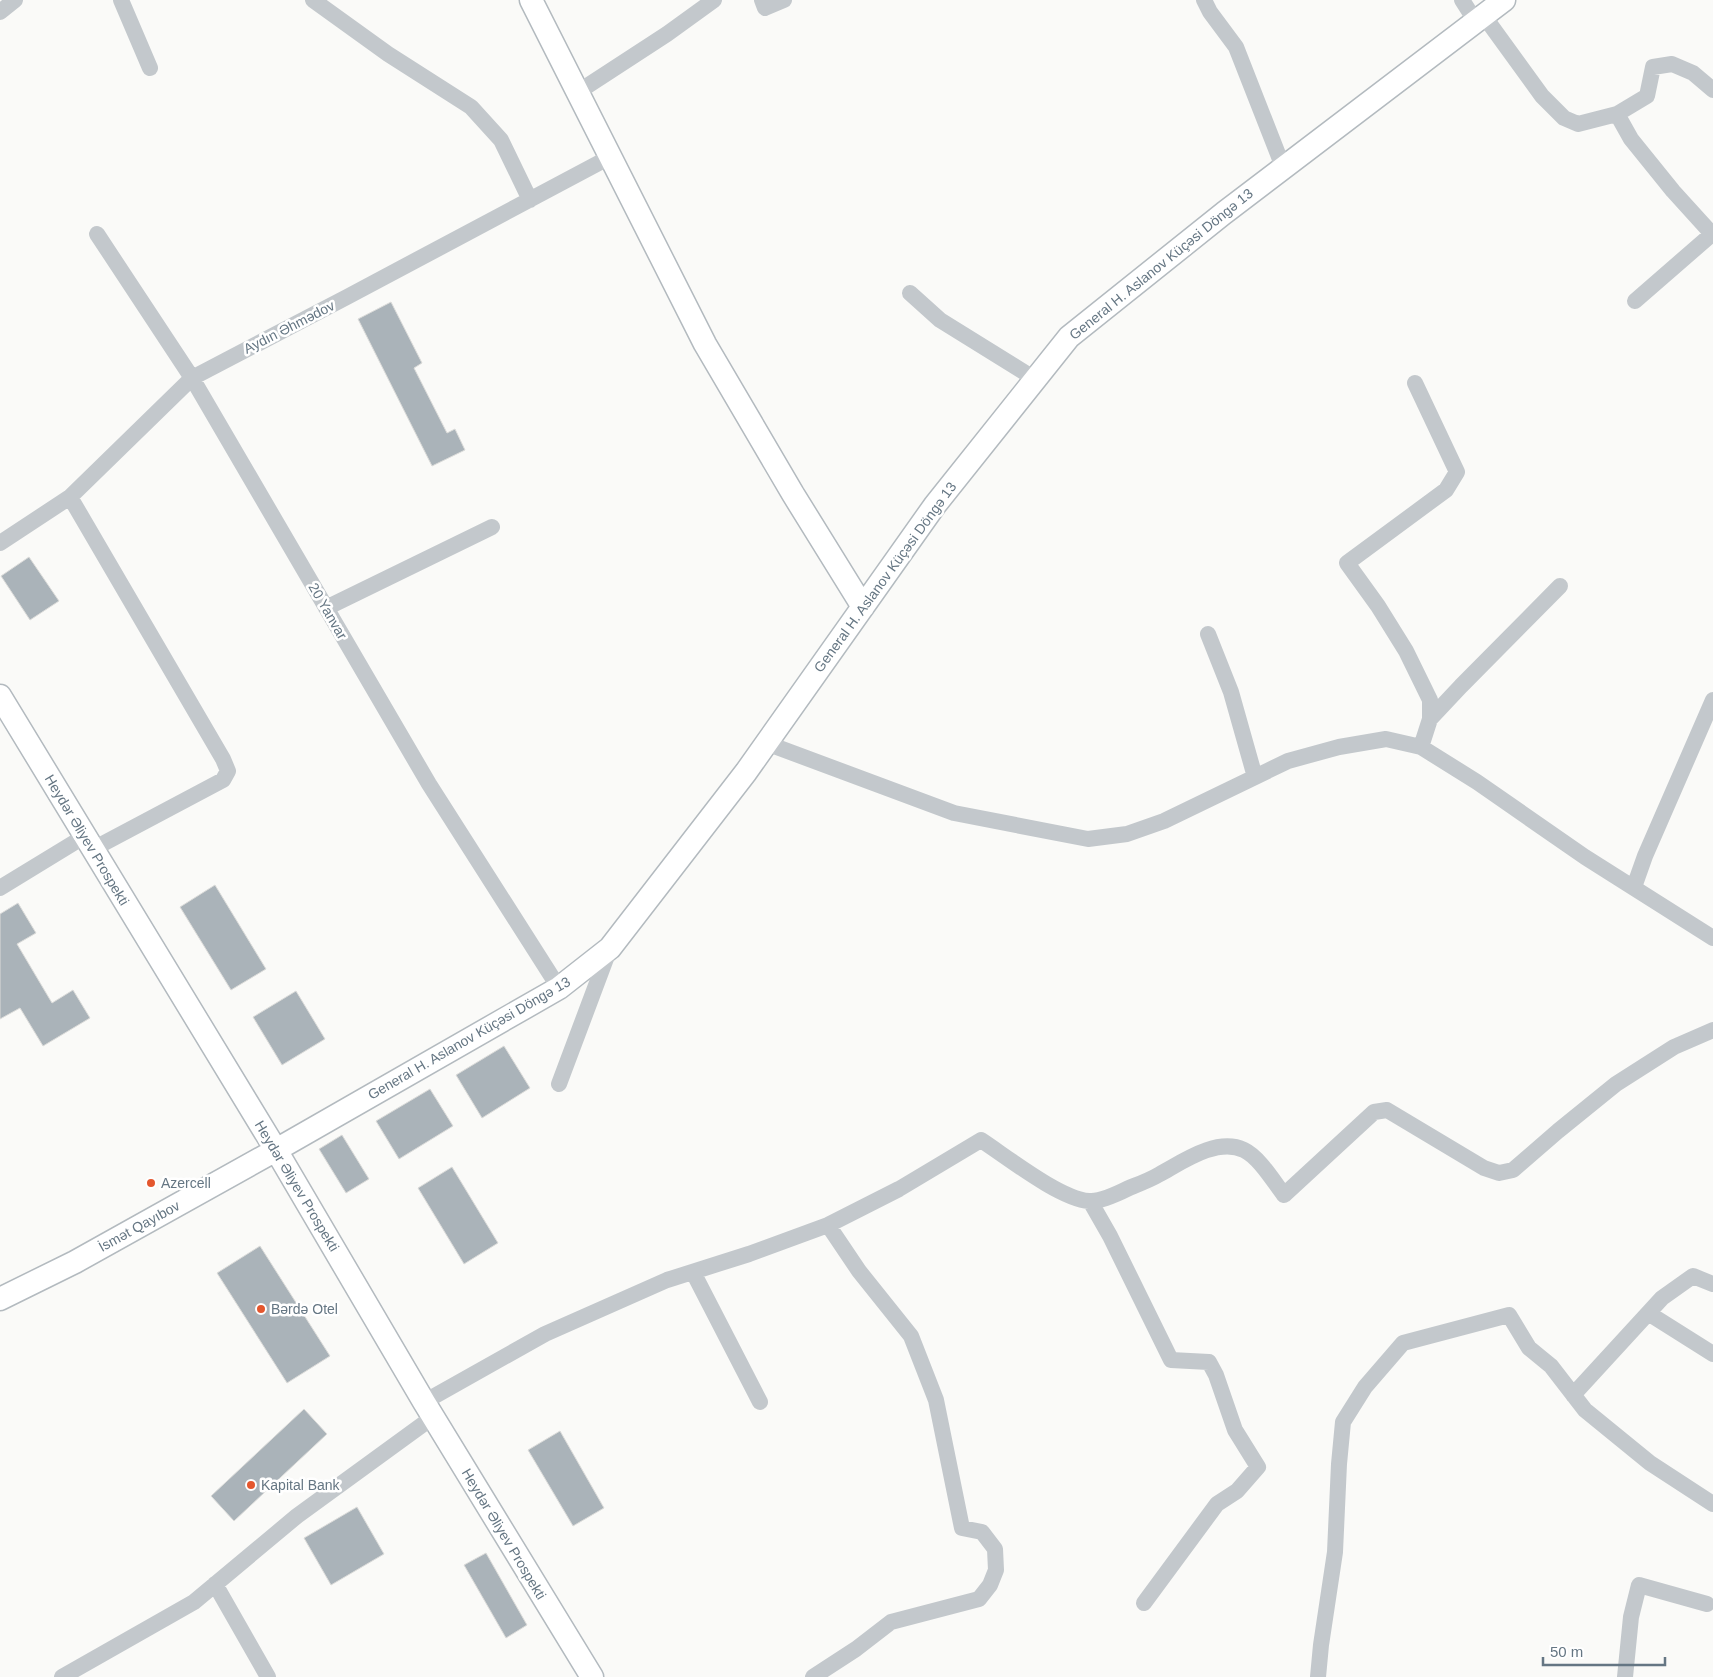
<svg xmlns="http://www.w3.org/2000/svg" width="1713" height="1677" font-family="Helvetica,sans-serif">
<rect width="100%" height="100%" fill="#fafaf8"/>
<path fill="#aab3b9" stroke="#dcdcda" d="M391 302 422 363 414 368 447 433 455 429 465 450 432 466 358 319Z
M29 557 59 601 30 620 1 576Z
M215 885 266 969 231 990 180 907Z
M18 903 36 933 17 944 52 1003 73 990 90 1018 43 1046 20 1008 0 1019V914Z
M296 991 325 1039 282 1065 253 1017Z
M504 1046 530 1088 482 1118 456 1075Z
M430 1089 453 1126 399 1159 376 1121Z
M342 1135 369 1179 346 1193 319 1149Z
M452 1167 498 1243 464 1264 418 1188Z
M260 1246 330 1356 287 1383 217 1273Z
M304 1409 327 1434 234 1521 211 1496Z
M560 1431 604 1508 573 1526 528 1450Z
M357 1507 384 1554 331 1585 304 1538Z
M486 1553 527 1625 506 1638 464 1565Z"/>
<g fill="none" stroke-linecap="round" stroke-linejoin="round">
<g stroke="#b3babf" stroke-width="25">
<path id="secondary" d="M531 0 705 344 793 494 863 607
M0 696 276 1150 424 1402 592 1677
M0 1299 75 1262 276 1150 559 988 610 948 746 772 935 505 1069 337 1224 213 1504 0"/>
</g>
<path stroke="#c3c8cc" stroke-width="16" d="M121 0 150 68
M313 0 388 54 471 107 501 140 530 200
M762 0 765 8 784 0
M1204 0 1210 12 1236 47 1283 167
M1462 0 1476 22
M0 12 15 0
M1484 16 1542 96 1564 118 1578 124 1617 114 1647 96 1653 67 1672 64 1693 73 1713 90
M578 92 667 34 714 0
M1617 114 1631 139 1673 191 1712 234 1635 301
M97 234 192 378 429 784 559 988
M910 293 940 320 1035 379
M1415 383 1457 472 1446 490 1347 563 1378 606 1406 651 1430 700V719L1421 747
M70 497 223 759 228 771 223 780 93 849
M0 543 70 497 192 378 347 297 610 157
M326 608 492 527
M1208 634 1231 692 1255 777
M1430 719 1461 686 1560 586
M766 743 954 813 1088 839 1127 834 1164 821 1288 761 1339 747 1386 739 1421 747 1477 782 1585 857 1713 938
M1634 887 1645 856 1713 700
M0 888 85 836
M559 1084 610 948
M1090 1201 1110 1236 1171 1360 1209 1362 1216 1375 1235 1430 1258 1467 1237 1491 1217 1504 1144 1603
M693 1272 760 1402
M1648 1313 1713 1354
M1573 1395 1662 1298 1693 1276 1713 1284
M424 1402 545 1334 667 1280 749 1254 828 1225 899 1189 981 1140C1007 1157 1060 1199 1089 1201 1099 1202 1119 1193 1129 1188 1139 1184 1150 1180 1160 1174 1182 1162 1217 1137 1244 1150 1259 1157 1274 1182 1284 1195L1374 1112 1387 1110 1484 1168 1499 1173 1513 1170 1558 1131 1616 1084 1674 1047 1713 1030
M215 1584 268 1677
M62 1677 194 1602 297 1516 433 1417
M813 1677 856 1649 891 1622 979 1599 990 1585 996 1570 995 1549 982 1532 962 1528 936 1400 911 1336 859 1271 828 1225
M1318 1677 1321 1645 1335 1552 1339 1464 1343 1422 1365 1387 1403 1343 1509 1315 1529 1348 1551 1366 1585 1410 1650 1463 1713 1504
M1625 1677 1631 1617 1639 1585 1707 1604"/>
<use href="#secondary" stroke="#fff" stroke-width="22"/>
</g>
<g fill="#e4572e" stroke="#fff" stroke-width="2">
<circle cx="151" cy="1183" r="5"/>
<circle cx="261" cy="1309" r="5"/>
<circle cx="251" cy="1485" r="5"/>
</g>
<g text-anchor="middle" stroke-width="5" stroke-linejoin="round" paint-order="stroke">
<g font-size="14" fill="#657683" stroke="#fff">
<text transform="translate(1161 264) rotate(-39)" y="5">General H. Aslanov Küçəsi Döngə 13</text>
<text transform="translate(289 327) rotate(-27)" y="5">Aydın Əhmədov</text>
<text transform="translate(885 577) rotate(-54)" y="5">General H. Aslanov Küçəsi Döngə 13</text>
<text transform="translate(328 611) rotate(60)" y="5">20 Yanvar</text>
<text transform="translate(87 840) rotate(59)" y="5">Heydər Əliyev Prospekti</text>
<text transform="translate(469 1038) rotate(-30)" y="5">General H. Aslanov Küçəsi Döngə 13</text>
<text transform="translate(297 1186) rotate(59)" y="5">Heydər Əliyev Prospekti</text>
<text transform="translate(139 1226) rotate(-29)" y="5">İsmət Qayıbov</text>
<text transform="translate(504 1534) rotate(59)" y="5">Heydər Əliyev Prospekti</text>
</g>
<g font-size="14" fill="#657683" stroke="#fff" text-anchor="start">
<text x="161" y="1188">Azercell</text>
<text x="271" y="1314">Bərdə Otel</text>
<text x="261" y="1490">Kapital Bank</text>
</g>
</g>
<path d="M1543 1657v8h122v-8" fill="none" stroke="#657683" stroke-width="2.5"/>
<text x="1550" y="1657" font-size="15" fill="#657683" stroke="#ffffff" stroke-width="4" paint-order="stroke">50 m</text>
</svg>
